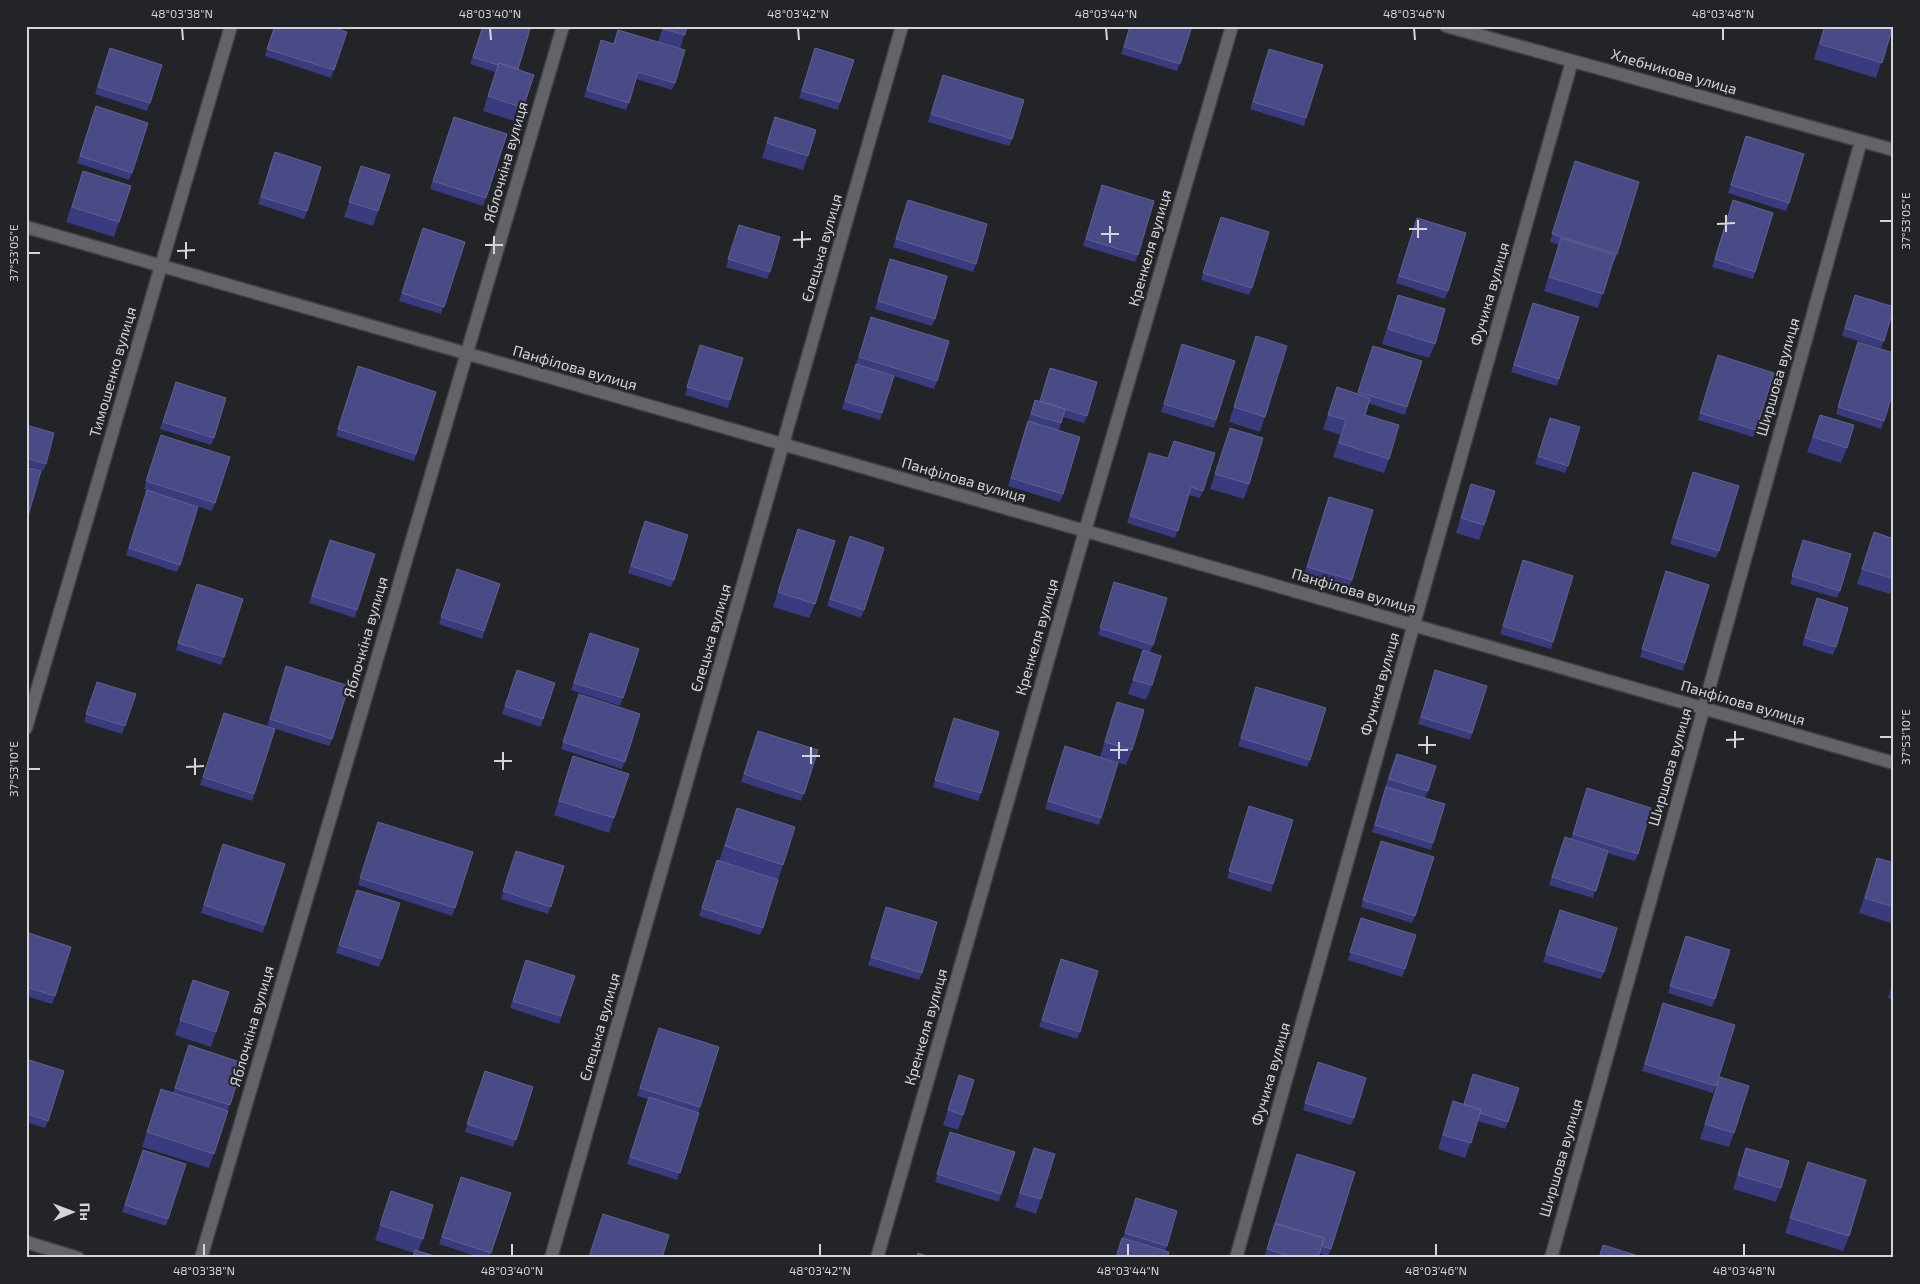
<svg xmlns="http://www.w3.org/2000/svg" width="1920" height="1284" font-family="'Exo 2',sans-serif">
<rect width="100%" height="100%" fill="#232428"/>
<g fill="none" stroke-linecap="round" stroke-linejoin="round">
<g stroke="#404145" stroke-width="15">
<path id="minor" d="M1446 26 1894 150
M26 227 1894 763
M26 728 231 26
M26 1242 78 1258
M201 1258 563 26
M551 1258 902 26
M877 1258 1085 531 1232 26
M1236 1258 1572 61
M1551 1258 1861 141"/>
</g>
<use href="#minor" stroke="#63646a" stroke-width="12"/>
</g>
<path fill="#3a3a7e" d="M274 26 347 32 331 78 265 56Z
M483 26 518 69 523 108 518 122 483 111 495 72 470 64Z
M663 26H687L680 49 675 83 672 90 636 79 626 110 584 97 601 40 613 44 618 30 658 42Z
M1130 26H1192L1177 71 1121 54Z
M1824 26H1893L1876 78 1814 59Z
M815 48 840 102 838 110 799 98Z
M1269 49 1306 118 1304 126 1250 109Z
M107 55 150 103 147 111 95 94Z
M943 75 1012 139 1009 146 928 122Z
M93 114 132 173 129 180 77 163Z
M775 117 808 156 803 170 762 158Z
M451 125 486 198 483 206 430 189Z
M1746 136 1789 203 1786 211 1728 193Z
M272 159 307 211 304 219 258 204Z
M1575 161 1617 254 1614 262 1613 261 1598 308 1544 291 1559 245 1550 242Z
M361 166 378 211 373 226 344 217Z
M83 171 119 222 114 237 66 222Z
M1102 185 1138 255 1135 262 1083 246Z
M908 200 976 264 973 272 893 247Z
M1733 200 1755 272 1753 279 1712 267Z
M1221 217 1252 288 1249 295 1201 280Z
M1417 218 1448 291 1445 299 1396 283Z
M739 225 770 272 767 279 726 267Z
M423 228 465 242 441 314 399 301Z
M890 259 935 319 932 326 875 309Z
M1398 295 1435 344 1429 358 1382 344Z
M1852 303 1884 341 1881 348 1842 336Z
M1530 310 1559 379 1557 386 1511 372Z
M871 317 937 381 934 389 894 376 880 420 842 409Z
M1256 336 1265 417 1260 432 1229 422Z
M1858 342 1884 421 1881 429 1836 414Z
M1182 344 1216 420 1214 428 1161 412Z
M700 345 730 400 728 408 685 395Z
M1373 346 1407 407 1405 415 1368 403 1365 415 1389 459 1384 473 1333 457 1340 435 1323 429 1337 387 1357 394Z
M1718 355 1756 430 1753 437 1698 420Z
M356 374 416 454 414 461 336 436Z
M176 382 214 438 211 445 160 429Z
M1035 400 1087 416 1084 423 1063 417 1059 430 1063 494 1060 502 1008 486 1030 415Z
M1820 415 1847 448 1841 463 1807 452Z
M1550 418 1568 466 1565 473 1535 464Z
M26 425 46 464 43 471 26 466Z
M1230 428 1249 484 1244 499 1210 489Z
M158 443 215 503 212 511 144 489Z
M1149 453 1203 491 1200 498 1189 495 1175 538 1127 523Z
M1693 472 1719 551 1716 558 1670 544Z
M1471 484 1484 525 1479 540 1456 533Z
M1329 497 1352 580 1349 588 1304 574Z
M144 498 180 565 177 572 126 555Z
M642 529 674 580 671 587 628 573Z
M798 529 815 604 809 618 773 607Z
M1874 532 1894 539V583L1890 594 1857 584Z
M1803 540 1840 591 1837 598 1790 584Z
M847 544 864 610 861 618 827 606Z
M327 547 357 610 355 618 309 603Z
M1523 560 1553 642 1551 649 1500 634Z
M1666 571 1685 663 1683 671 1640 657Z
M454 577 500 584 482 639 439 624Z
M1114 582 1153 645 1150 652 1098 635Z
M195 591 224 657 221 665 176 650Z
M1817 598 1836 647 1833 655 1802 645Z
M590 633 639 649 620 706 571 690Z
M1143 650 1152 685 1146 700 1128 694Z
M517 670 543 719 541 727 502 714Z
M1435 670 1472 733 1470 740 1418 724Z
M284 674 332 739 329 746 267 726Z
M97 682 136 694 122 734 84 722Z
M1256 687 1310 760 1307 767 1238 746Z
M576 702 640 714 622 769 561 749Z
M1117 702 1132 750 1126 765 1100 757 1112 716Z
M224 713 254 794 252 801 200 785Z
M954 718 981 793 978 801 933 787Z
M758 731 818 750 801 801 741 782Z
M1065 746 1101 818 1099 825 1045 809Z
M1397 754 1428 791 1425 798 1433 843 1431 850 1372 832 1391 768Z
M573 756 614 818 609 833 554 815Z
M1587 788 1638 854 1635 861 1607 853 1593 898 1549 885 1562 844 1571 839Z
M1249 806 1273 884 1271 892 1227 878Z
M737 808 783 865 778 880 719 861Z
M376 829 455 908 452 916 358 885Z
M1381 841 1415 916 1412 923 1361 907Z
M220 851 265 925 263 933 201 913Z
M516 851 564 866 548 914 501 899Z
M1894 855V863L1892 862Z
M1877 858 1894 863V924L1859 913Z
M715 868 763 928 760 935 699 916Z
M354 897 382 959 379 967 336 953Z
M886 907 922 973 919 980 868 965Z
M1560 910 1604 972 1601 979 1543 962Z
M1361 918 1405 969 1402 977 1348 960Z
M26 932 55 996 52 1004 26 996Z
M1686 936 1715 999 1712 1007 1668 993Z
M1061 959 1080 1032 1077 1039 1039 1027Z
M526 960 575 976 559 1024 510 1008Z
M1894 979V1000L1888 998Z
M193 980 216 1032 211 1047 175 1035Z
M1663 1003 1716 1086 1713 1093 1642 1071Z
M656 1035 719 1047 677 1180 627 1164 648 1099 637 1096Z
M186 1052 243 1063 209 1168 142 1147 161 1089 173 1093Z
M26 1059 48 1121 45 1128 26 1122Z
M1315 1070 1354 1118 1351 1125 1303 1110Z
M485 1071 533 1087 513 1147 465 1132Z
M1473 1074 1508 1122 1505 1129 1478 1121 1465 1158 1438 1149 1448 1116 1453 1101 1464 1104Z
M959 1075 963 1115 958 1130 943 1125Z
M1720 1077 1734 1133 1729 1147 1700 1139Z
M950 1132 1001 1194 999 1202 935 1182Z
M1034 1148 1041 1199 1036 1214 1015 1207 1029 1162Z
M1746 1148 1781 1188 1776 1202 1733 1189Z
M143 1150 168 1219 166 1226 122 1212Z
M1297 1154 1331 1249 1328 1256 1319 1253 1318 1258H1264Z
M1808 1162 1849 1236 1843 1251 1785 1233Z
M461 1177 511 1193 489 1258H481L439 1244Z
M391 1191 423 1239 418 1251 441 1258H412L414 1253 375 1240Z
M1136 1198 1167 1246 1165 1251 1167 1258H1115L1122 1238H1123Z"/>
<path fill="#4a4a87" stroke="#606094" d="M275 26H330L347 32 334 70 267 49Z
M483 26H531L518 69 499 63 498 65 473 57Z
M664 26H687L685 35 663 29Z
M1130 26H1192L1180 64 1124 47Z
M1825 26H1893L1882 63 1820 44Z
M618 30 685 50 675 83 638 72 629 103 587 90 601 40 614 44Z
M110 48 162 65 150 103 98 87Z
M815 48 854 60 840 102 802 91Z
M1269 49 1323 65 1306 118 1253 102Z
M499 63 534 75 523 108 488 96Z
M943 75 1024 100 1012 139 931 114Z
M96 106 148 123 132 173 80 156Z
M454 117 507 134 486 198 433 181Z
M775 117 816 130 808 156 767 143Z
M1746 136 1804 154 1789 203 1731 185Z
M275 152 321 167 307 211 261 197Z
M1575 161 1639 182 1617 254 1552 234Z
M361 166 390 175 378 211 349 202Z
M83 171 131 186 119 222 72 207Z
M1102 185 1154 201 1138 255 1086 239Z
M908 200 987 224 976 264 896 239Z
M1733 200 1773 213 1755 272 1715 259Z
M1221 217 1269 232 1252 288 1203 273Z
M1417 218 1466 233 1448 291 1399 276Z
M739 225 780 237 770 272 728 259Z
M423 228 465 242 444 307 402 293Z
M1561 238 1615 255 1603 294 1549 277Z
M890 259 947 276 935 319 878 301Z
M1398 295 1445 309 1435 344 1388 329Z
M1855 295 1894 307 1884 341 1845 328Z
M1533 303 1579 317 1559 379 1514 365Z
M871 317 949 341 937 381 859 357Z
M1256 336 1287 346 1265 417 1234 407Z
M1858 342 1894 353V389L1884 421 1838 407Z
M1182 344 1235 361 1216 420 1164 404Z
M700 345 743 358 730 400 687 387Z
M1373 346 1422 361 1407 407 1358 392Z
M1718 355 1774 373 1756 430 1700 413Z
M856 364 894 376 882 413 845 401Z
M358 366 436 392 416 454 338 429Z
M1050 368 1097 382 1087 416 1040 401Z
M176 382 226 398 214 438 163 422Z
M1337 387 1370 398 1365 415 1399 425 1389 459 1339 443 1346 420 1328 415Z
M1035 400 1065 409 1061 423 1031 414Z
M1820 415 1854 425 1847 448 1813 437Z
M1550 418 1580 427 1568 466 1538 456Z
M1028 421 1080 437 1063 494 1011 478Z
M26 425 54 433 46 464 26 458Z
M1230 428 1263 438 1249 484 1215 474Z
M161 435 230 457 215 503 146 481Z
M1174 441 1215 453 1203 491 1191 487 1178 531 1130 516 1149 453 1168 458Z
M26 467 41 471 28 516H26Z
M1693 472 1739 486 1719 551 1673 537Z
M1471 484 1495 491 1484 525 1461 518Z
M147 490 198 507 180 565 129 548Z
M1329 497 1373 510 1352 580 1307 567Z
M645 521 688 535 674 580 631 566Z
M798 529 835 541 815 604 778 592Z
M1874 532 1894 539V579L1862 569Z
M850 536 884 548 864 610 830 599Z
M330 540 375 554 357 610 312 596Z
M1803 540 1851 554 1840 591 1792 576Z
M1523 560 1573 576 1553 642 1503 626Z
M457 569 500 584 484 631 441 617Z
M1666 571 1709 585 1685 663 1642 649Z
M1114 582 1167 598 1153 645 1100 628Z
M197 584 243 599 224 657 178 643Z
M1817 598 1848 608 1836 647 1805 638Z
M590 633 639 649 623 698 574 683Z
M1143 650 1161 656 1152 685 1133 680Z
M286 666 349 686 332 739 270 719Z
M517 670 555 683 543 719 505 706Z
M1435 670 1487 686 1472 733 1421 717Z
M97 682 136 694 125 726 86 714Z
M1256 687 1326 708 1310 760 1241 738Z
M579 694 640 714 625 762 563 742Z
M1117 702 1144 710 1132 750 1105 742Z
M224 713 275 729 254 794 203 777Z
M954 718 999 732 981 793 935 780Z
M758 731 818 750 804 794 744 774Z
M1065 746 1118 763 1101 818 1048 801Z
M1397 754 1436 766 1428 791 1389 779Z
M573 756 629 774 614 818 559 801Z
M1386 787 1445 804 1433 843 1375 825Z
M1587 788 1651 808 1638 854 1573 834Z
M1249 806 1293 820 1273 884 1229 871Z
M737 808 795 827 783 865 725 846Z
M378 822 473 852 455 908 360 878Z
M1565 837 1608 851 1596 891 1552 877Z
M1381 841 1434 857 1415 916 1363 900Z
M223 844 285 864 265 925 204 905Z
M516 851 564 866 551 907 503 891Z
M1877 858 1894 863V907L1865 898Z
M717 860 778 880 763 928 702 908Z
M357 890 400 903 382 959 339 945Z
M886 907 937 922 922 973 871 957Z
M1560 910 1617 928 1604 972 1546 954Z
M1361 918 1416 935 1405 969 1350 952Z
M26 932 71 947 55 996 26 987Z
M1686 936 1730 950 1715 999 1670 986Z
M1061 959 1098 971 1080 1032 1042 1020Z
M526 960 575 976 561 1016 513 1001Z
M193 980 229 992 216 1032 180 1020Z
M1663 1003 1735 1025 1716 1086 1645 1064Z
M659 1028 719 1047 700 1107 640 1088Z
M189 1045 243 1063 230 1105 175 1088Z
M26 1059 64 1071 48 1121 26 1113Z
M1318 1062 1366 1078 1354 1118 1305 1103Z
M485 1071 533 1087 516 1140 467 1124Z
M1473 1074 1519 1088 1508 1122 1480 1113 1481 1110 1464 1104Z
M959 1075 974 1080 963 1115 948 1110Z
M1720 1077 1749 1086 1734 1133 1705 1124Z
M161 1089 228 1111 214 1154 147 1132Z
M649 1097 699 1113 680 1173 630 1157Z
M1453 1101 1481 1110 1471 1143 1443 1135Z
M950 1132 1015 1152 1001 1194 937 1174Z
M1034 1148 1055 1154 1041 1199 1020 1193Z
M1746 1148 1789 1161 1781 1188 1738 1175Z
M143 1150 186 1164 168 1219 125 1205Z
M1297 1154 1355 1172 1331 1249 1322 1246 1324 1238 1275 1224Z
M1808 1162 1866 1180 1849 1236 1790 1218Z
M461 1177 511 1193 491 1253 442 1237Z
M391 1191 433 1205 423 1239 380 1225Z
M1136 1198 1177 1211 1167 1246 1125 1233Z
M603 1214 669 1235 662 1258H593L589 1257Z
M1275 1223 1324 1238 1318 1258H1295L1267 1249Z
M1122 1238 1169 1252 1167 1258H1116Z
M1603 1245 1645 1258H1599Z
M415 1250 441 1258H413Z
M918 1253 933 1258H916Z"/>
<path fill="none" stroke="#d4d5d8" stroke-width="2" d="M182 28 183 40M490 28 491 40M798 28 799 40M1106 28 1107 40M1414 28 1415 40M1723 28V40M1726 215V232M1418 220V238M1880 221H1892M1717 224 1735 223M1110 226V243M1409 229H1427M802 231V248M1101 234H1119M494 236V254M793 240 811 239M186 242V259M485 245H503M177 251 195 250M28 253H40M1735 731V748M1427 736V754M1880 737H1892M1726 740 1744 739M1119 742V759M1418 745H1436M811 747V764M1110 750H1128M503 752V770M802 756H820M195 758V775M494 761H512M186 767 204 766M28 769H40M204 1244V1256M512 1244V1256M820 1244V1256M1128 1244V1256M1436 1244V1256M1744 1244V1256"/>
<g text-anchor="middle" stroke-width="4.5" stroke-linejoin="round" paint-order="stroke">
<g font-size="15" fill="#d4d5d8" stroke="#232428">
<text transform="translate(1674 72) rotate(16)" y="5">Хлебникова улица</text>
<text transform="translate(506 162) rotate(-74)" y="5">Яблочкіна вулиця</text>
<text transform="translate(822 248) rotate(-74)" y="5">Єлецька вулиця</text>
<text transform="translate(1150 248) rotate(-74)" y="5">Кренкеля вулиця</text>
<text transform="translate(1490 294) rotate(-74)" y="5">Фучика вулиця</text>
<text transform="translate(575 368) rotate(16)" y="5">Панфілова вулиця</text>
<text transform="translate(113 372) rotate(-74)" y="5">Тимошенко вулиця</text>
<text transform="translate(1778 377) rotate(-74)" y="5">Ширшова вулиця</text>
<text transform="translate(964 480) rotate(16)" y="5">Панфілова вулиця</text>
<text transform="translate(1354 591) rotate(16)" y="5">Панфілова вулиця</text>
<text transform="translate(366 637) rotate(-74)" y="5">Яблочкіна вулиця</text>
<text transform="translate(1037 637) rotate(-74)" y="5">Кренкеля вулиця</text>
<text transform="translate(711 638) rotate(-74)" y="5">Єлецька вулиця</text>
<text transform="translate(1380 684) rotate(-74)" y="5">Фучика вулиця</text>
<text transform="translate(1743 703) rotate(16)" y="5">Панфілова вулиця</text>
<text transform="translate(1670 767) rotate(-74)" y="5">Ширшова вулиця</text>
<text transform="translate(252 1026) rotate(-74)" y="5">Яблочкіна вулиця</text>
<text transform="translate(600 1027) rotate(-74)" y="5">Єлецька вулиця</text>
<text transform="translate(926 1027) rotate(-74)" y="5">Кренкеля вулиця</text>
<text transform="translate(1271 1074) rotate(-74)" y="5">Фучика вулиця</text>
<text transform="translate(1561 1158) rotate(-74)" y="5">Ширшова вулиця</text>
</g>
</g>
<rect width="1920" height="1284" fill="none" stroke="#232428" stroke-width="55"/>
<g transform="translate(72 1212) rotate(89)" stroke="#232428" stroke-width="4" paint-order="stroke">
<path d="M0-4L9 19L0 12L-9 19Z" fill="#d4d5d8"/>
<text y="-8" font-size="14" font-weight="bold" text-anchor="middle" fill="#d4d5d8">Пн</text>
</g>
<rect x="28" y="28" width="1864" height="1228" fill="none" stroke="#d4d5d8" stroke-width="2"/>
<g font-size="12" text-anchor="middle" fill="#d4d5d8">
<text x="182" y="18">48°03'38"N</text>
<text x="490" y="18">48°03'40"N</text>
<text x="798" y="18">48°03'42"N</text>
<text x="1106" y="18">48°03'44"N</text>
<text x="1414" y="18">48°03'46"N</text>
<text x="1723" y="18">48°03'48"N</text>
<text transform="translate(1906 221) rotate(-90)" y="4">37°53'05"E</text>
<text transform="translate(14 253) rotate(-90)" y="4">37°53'05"E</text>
<text transform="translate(1906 737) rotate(-90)" y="4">37°53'10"E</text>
<text transform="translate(14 769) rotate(-90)" y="4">37°53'10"E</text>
<text x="204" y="1275">48°03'38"N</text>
<text x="512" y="1275">48°03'40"N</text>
<text x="820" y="1275">48°03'42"N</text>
<text x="1128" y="1275">48°03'44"N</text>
<text x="1436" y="1275">48°03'46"N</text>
<text x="1744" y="1275">48°03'48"N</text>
</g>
</svg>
